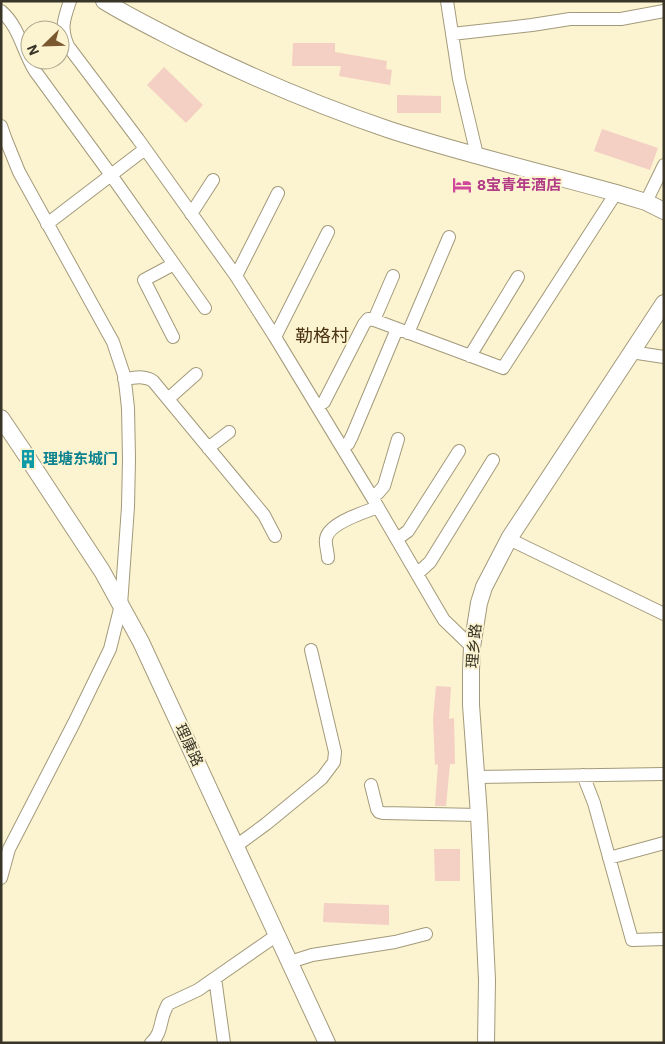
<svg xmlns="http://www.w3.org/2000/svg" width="665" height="1044" font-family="'IBM Plex Sans','Noto Sans SC',sans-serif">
<rect width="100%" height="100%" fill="#fcf3d1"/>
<path fill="#f4cfc3" d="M293 43H335V52L387 61 386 69 392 70 390 85 339 76 341 66H292Z
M164 67 203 105 186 123 147 85Z
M397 95 441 96V113H397Z
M602 129 658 148 650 170 594 151Z
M436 686 451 687 449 719 454 718 455 764H450L446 806H435L438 764 435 765 433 719Z
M434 849H460V881H435Z
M324 903 389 905V925L323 922Z"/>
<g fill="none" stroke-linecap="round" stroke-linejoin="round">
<g stroke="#a39a7b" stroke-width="14">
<path id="minor" d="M70 1C64 19 60 28 68 46L138 139 236 276 275 337 372 497 438 610 444 620 472 647
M447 1 459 79 477 155
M1 11C19 26 23 52 35 71L111 175 205 308
M452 34 532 25 570 19H621L664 11
M1 126 6 140 19 172 113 342 124 375 126 390 128 408 129 459 128 507 121 605 110 649 74 723 9 849 1 878
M646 202 664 165
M191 214 213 180
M47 224 145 149
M236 276 278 193
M374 320 393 276
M408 333 449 237
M173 337 144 280 174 264
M275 337 328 232
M631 352 664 357
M470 356 518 277
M124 379C134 378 145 375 153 381L264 515 275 536
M168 399 196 374
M317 406 324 402 326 398 364 324 368 319 374 320 503 368 616 193
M342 447 348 444 352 436 397 329
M208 448 229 432
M372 497 378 493 384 486 398 439
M397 539 408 531 459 451
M509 539 664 614
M328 558C328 552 325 545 326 539 328 523 365 512 378 507
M417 574 430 562 493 460
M583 775 594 803 632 940 664 939
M476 777 664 774
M371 785 377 809 379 812 383 813 479 815
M236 846 266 824 322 778 334 762 335 752 311 650
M609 858 664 843
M290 962 312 955 395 942 426 934
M215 978 224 1043
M151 1043C160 1035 160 1026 163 1016 164 1012 166 1008 168 1004L198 990 277 935"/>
</g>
<g stroke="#a39a7b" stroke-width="18">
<path id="major" d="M104 1C130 17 157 30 184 44 251 77 319 106 390 130 464 154 541 172 616 193L646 202 664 211
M1 418 28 458
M29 460 102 571 141 642 327 1043
M486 1043 487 980 479 815 471 705V670L472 647 479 603 484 587 510 537 664 303"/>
</g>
<use href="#minor" stroke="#fff" stroke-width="12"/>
<use href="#major" stroke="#fff" stroke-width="16"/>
</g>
<defs>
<g id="hotel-bare" transform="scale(1.5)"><path d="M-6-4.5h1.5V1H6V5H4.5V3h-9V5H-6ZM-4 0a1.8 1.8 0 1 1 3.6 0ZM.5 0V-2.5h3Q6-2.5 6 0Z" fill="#d1479c" stroke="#fcf3d1" stroke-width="2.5" paint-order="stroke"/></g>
<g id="building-bare" transform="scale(1.5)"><path d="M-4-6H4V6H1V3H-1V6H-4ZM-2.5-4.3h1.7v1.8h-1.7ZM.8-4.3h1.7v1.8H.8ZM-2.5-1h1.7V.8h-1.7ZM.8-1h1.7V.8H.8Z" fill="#0f9aa8" stroke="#fcf3d1" stroke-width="2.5" paint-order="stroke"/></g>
</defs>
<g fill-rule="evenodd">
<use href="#hotel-bare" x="462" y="185"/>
<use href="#building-bare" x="28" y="459"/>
</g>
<g text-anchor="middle" stroke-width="4" stroke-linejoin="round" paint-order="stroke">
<g font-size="15" font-weight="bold" fill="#b23c85" stroke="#fcf3d1" text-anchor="start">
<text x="477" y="190">8宝青年酒店</text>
</g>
<g font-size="15" font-weight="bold" fill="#0d838f" stroke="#fcf3d1" text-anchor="start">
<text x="43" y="464">理塘东城门</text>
</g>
<g font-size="15" fill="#383427" stroke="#fcf3d1">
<text transform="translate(474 646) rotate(-85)" y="5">理乡路</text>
<text transform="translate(189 745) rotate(65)" y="5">理康路</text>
</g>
<g font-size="18" fill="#4b3210" stroke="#fcf3d1">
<text x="322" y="342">勒格村</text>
</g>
</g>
<rect width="665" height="1044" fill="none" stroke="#383427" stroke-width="5"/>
<g transform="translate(45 45) rotate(247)"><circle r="24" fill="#fcf3d1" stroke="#aea78d"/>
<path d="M0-4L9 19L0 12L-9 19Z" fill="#7b5930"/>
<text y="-8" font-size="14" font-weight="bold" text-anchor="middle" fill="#383427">N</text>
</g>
</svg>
